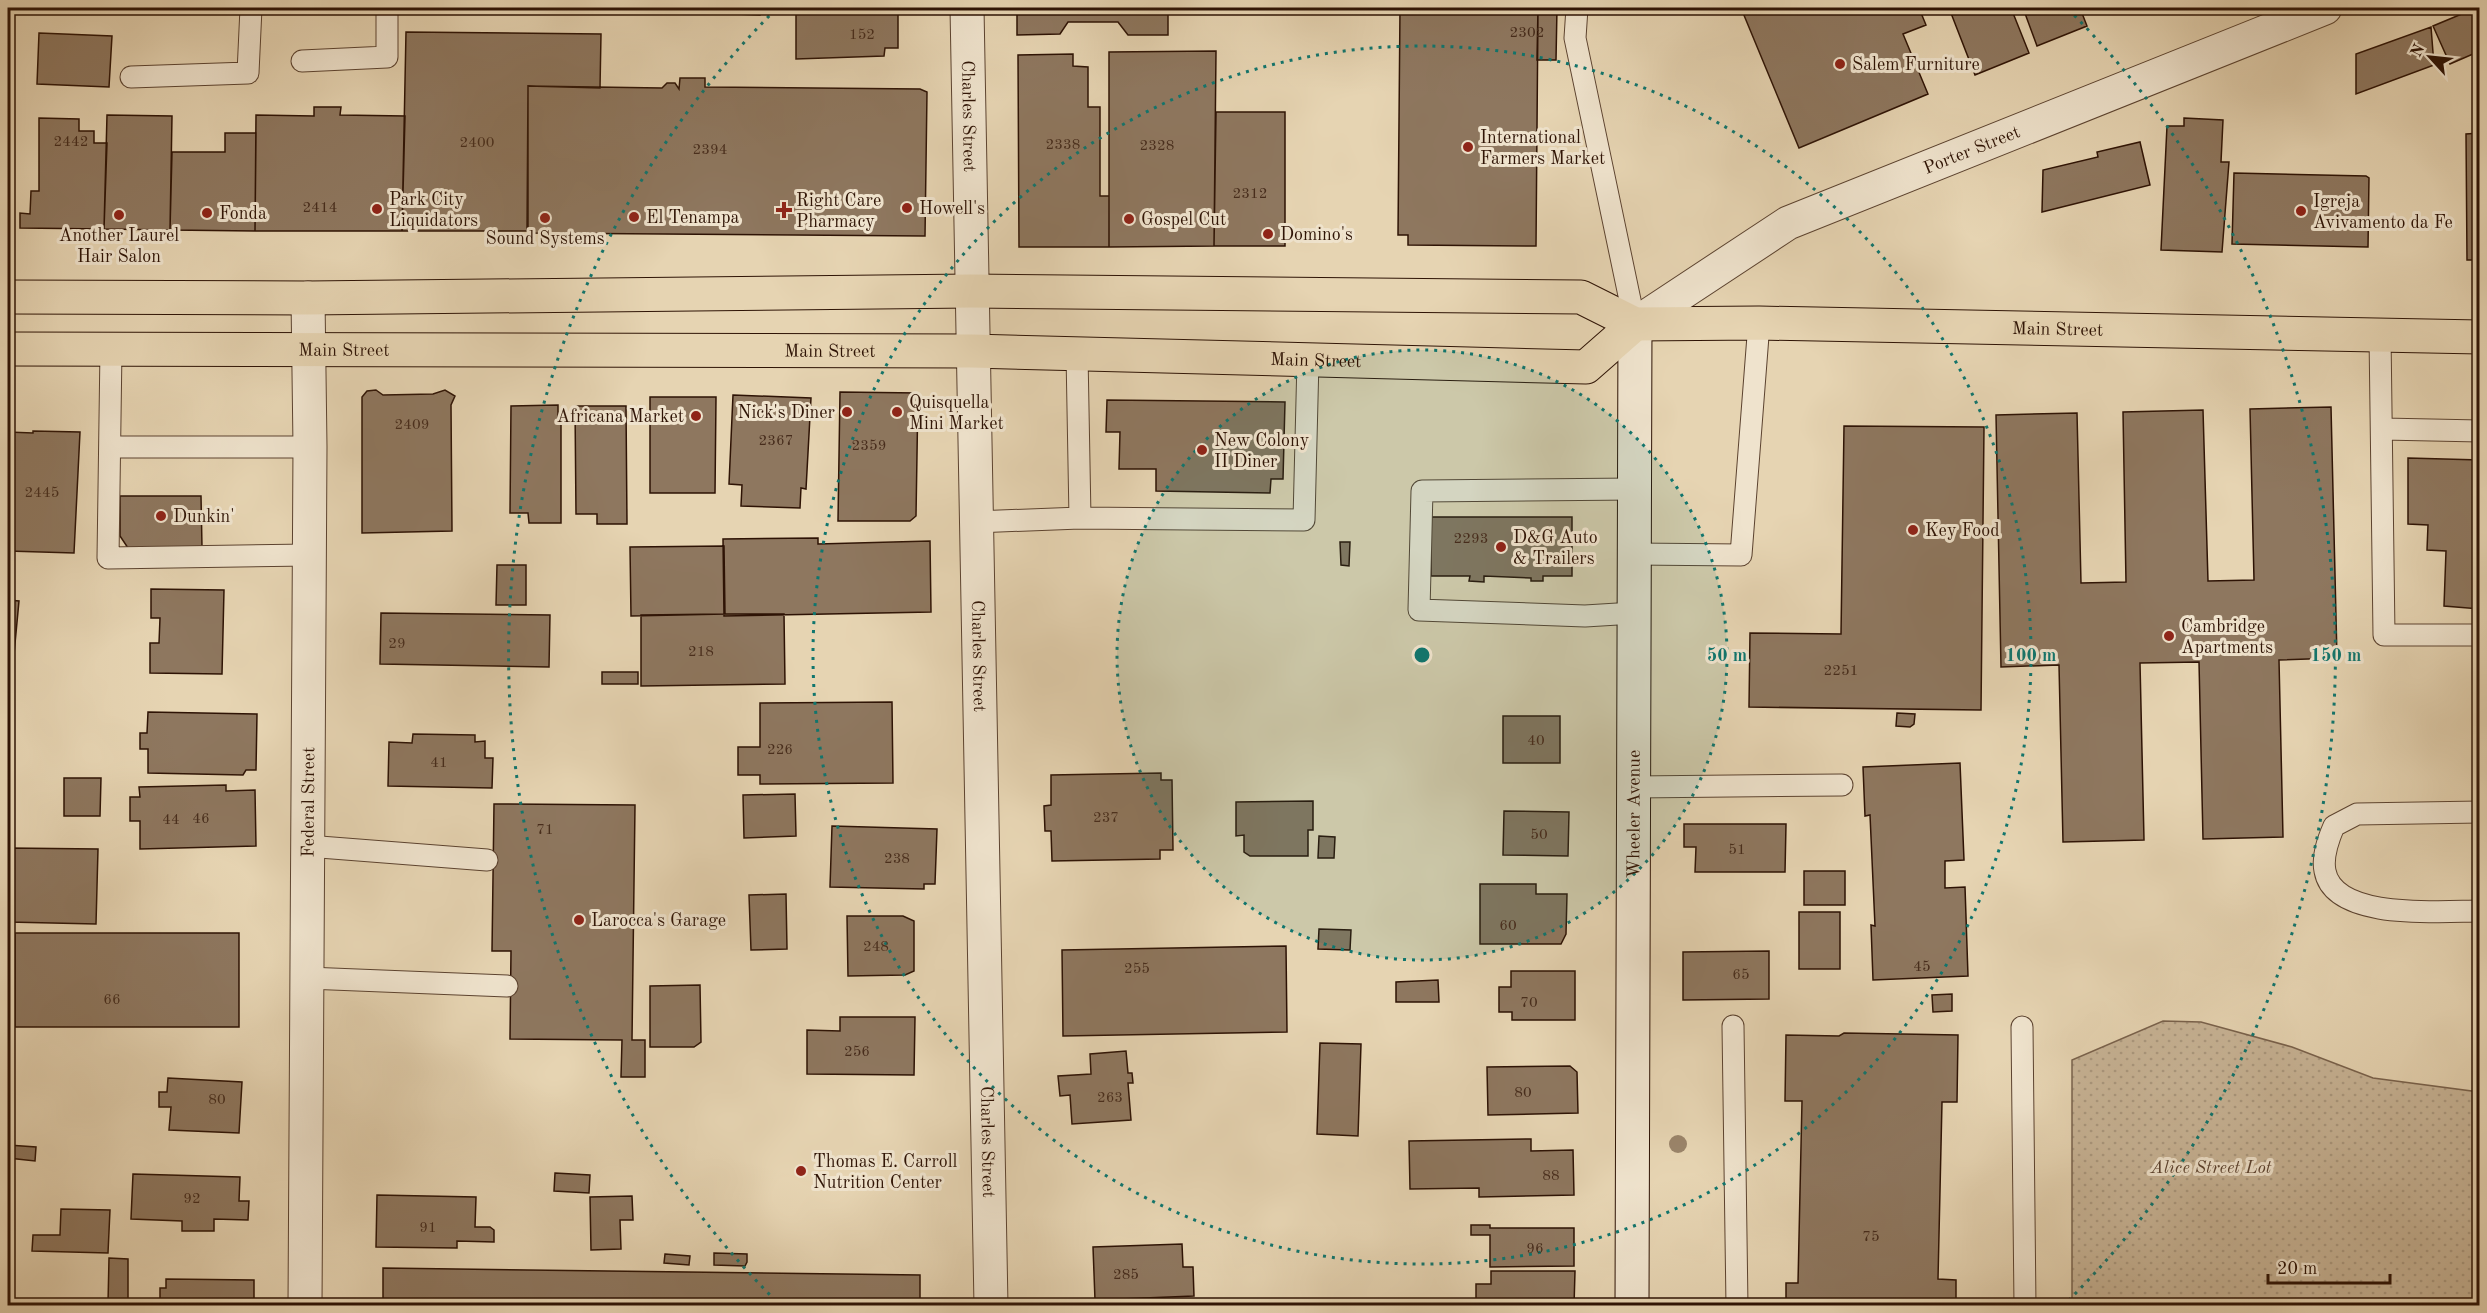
<svg xmlns="http://www.w3.org/2000/svg" width="2487" height="1313" font-family="'Old Standard TT',serif">
<defs>
<pattern id="park-dots" width="8" height="8" patternUnits="userSpaceOnUse" patternTransform="scale(1.5)"><rect width="8" height="8" fill="#c7b395"/><path d="M2 2h.1M6 6h.1" fill="none" stroke="#ab997f" stroke-width="1.8" stroke-linecap="round"/></pattern>
</defs>
<rect width="100%" height="100%" fill="#e6d4b2"/>
<filter id="stains"><feTurbulence type="fractalNoise" baseFrequency=".00333" numOctaves="4"/><feColorMatrix values="0 0 0 0 .2 0 0 0 0 .09 0 0 0 0 .02 0 0 0 .5 -.17"/></filter>
<radialGradient id="worn" r=".72"><stop offset=".6" stop-color="#630" stop-opacity="0"/><stop offset="1" stop-color="#630" stop-opacity=".3"/></radialGradient>
<path fill="url(#park-dots)" stroke="#7a634d" stroke-width="1.5" d="M2163 1021 2201 1022 2292 1047 2373 1078 2479 1092V1305H2072V1060Z"/>
<path fill="#8e775f" stroke="#2e1305" stroke-width="1.5" d="M736 8H761L760 15 736 14Z
M1017 8H1168V35H1128L1118 22H1068L1060 34 1017 35Z
M1400 8H1538L1536 246 1408 245V235H1398Z
M1538 8H1557L1556 60H1537Z
M1741 8H1919L1926 25 1903 34 1928 94 1799 148Z
M1949 8H2011L2029 53 1975 75Z
M2023 8H2080L2087 26 2037 46Z
M2476 8H2480V51L2450 64 2433 26Z
M796 10 898 11V48H885L884 56 796 59Z
M2431 27 2434 65 2356 94V54Z
M406 32 601 34 600 88 528 86 527 231H402Z
M39 33 112 36 109 87 37 84Z
M1216 51 1214 246 1109 247V52Z
M1073 54V66L1088 67V107H1100V196H1109V247H1019L1018 55Z
M680 78H705V87L920 89 927 92 925 236 528 233V86L662 88 667 83H675L679 89Z
M314 107H341L340 115 405 116 402 231H255L256 115 314 116Z
M1216 112H1285V246H1214Z
M107 115 172 116 170 230 104 229Z
M39 118 79 119V131H94V143H107L104 229 20 228V213L30 214 31 191H39Z
M2184 118 2223 120 2221 162H2229L2222 252 2161 250 2167 126H2184Z
M225 133H256L255 231 170 230 172 152H225Z
M2480 133V260H2467L2466 134Z
M2140 142 2150 185 2042 212 2043 170 2098 157 2097 152Z
M2234 173 2366 176 2369 178 2368 247 2232 244Z
M376 390 383 395 433 394 445 390 455 396 451 405 452 531 362 533V397L367 391Z
M840 392 918 393 916 516 910 521H838Z
M733 395 811 398 806 489 801 488 800 508 741 506 742 485 729 484Z
M650 397H716L715 493H650Z
M1107 400 1285 402 1283 479H1271L1270 493 1156 491V469H1119L1120 432H1106Z
M558 405V419H561V523H529L528 513H510L511 406Z
M575 406H626L627 524H597V514H576Z
M2331 407 2337 658 2279 660 2283 837 2203 839 2199 662 2140 663 2144 840 2063 842 2059 665 2001 667 1996 415 2077 413 2081 583 2126 582 2123 412 2203 410 2208 581 2254 580 2250 409Z
M1844 426 1984 427 1981 710 1749 707 1750 633 1841 634Z
M33 431 80 432 74 553 8 551V432L33 433Z
M2408 458 2480 460V609L2444 606 2446 551 2427 550 2428 525 2408 524Z
M120 496H201L202 547 128 548 120 536Z
M1431 517H1572V576H1543V581H1531V578L1484 576V582L1469 581 1470 576H1431Z
M818 538V544L930 541 931 612 724 616 723 539Z
M1340 542H1350L1349 566 1341 565Z
M724 546 725 614 631 616 630 547Z
M497 565H526V605H496Z
M151 589 224 590 222 674 150 673V643H159L160 618H151Z
M8 600 19 601 11 686H8Z
M381 613 550 615 549 667 380 664Z
M725 614H784L785 684 641 686V615Z
M602 672H638V684H602Z
M892 702 893 783 760 784V775H738V747H760V703Z
M148 712 257 714 256 770H246L243 775 148 773V749H140V733H147Z
M1897 713 1915 714 1914 724 1910 727 1896 726Z
M1503 716H1560V763H1503Z
M413 734 475 735V742L485 741V758H493L492 788 388 786 389 742 412 743Z
M1960 763 1964 860 1945 861V888L1965 887 1968 976 1873 980 1871 925 1875 926 1870 815 1865 816 1863 767Z
M1161 773V780H1172L1173 850H1160V859L1052 861 1051 831H1045L1044 806 1051 805V775Z
M64 778H101L100 816H64Z
M226 785V791L255 790 256 846 140 849V821H130V797H140L139 787Z
M795 794 796 836 744 838 743 795Z
M1313 801V830H1308V856H1250L1244 852V835L1236 836V802Z
M494 804 635 805 632 1040H645V1077H621L622 1040 510 1039 511 951H492Z
M1504 811 1569 812 1568 856 1503 855Z
M1684 824H1786L1785 872H1695L1696 847H1684Z
M832 826 937 829 935 884H924V889L830 887Z
M1319 836 1335 837 1334 858H1318Z
M8 848 98 849 96 924 8 922Z
M1804 871H1845V905H1804Z
M1480 884H1536V894H1567L1566 934 1561 944H1480Z
M786 894 787 949 751 950 749 895Z
M1799 912H1840V969H1799Z
M847 916H903L914 921V971L905 975 848 976Z
M1319 929 1351 930 1350 950 1318 949Z
M15 933H239V1027H15Z
M1286 946 1287 1032 1063 1036 1062 950Z
M1769 951V999L1683 1000V952Z
M1511 971H1575V1020H1512V1012H1499V987H1511Z
M1438 980 1439 1002H1396V982Z
M700 985 701 1042 694 1047H650V986Z
M1952 994V1011L1933 1012 1932 995Z
M840 1017H915L914 1075 807 1074V1030L840 1031Z
M1844 1033 1958 1035 1957 1102H1942L1938 1279 1956 1280V1306H1786V1283H1798L1802 1101H1785L1786 1035 1839 1036Z
M1320 1043 1361 1044 1358 1136 1317 1134Z
M1126 1051 1128 1073H1132L1133 1083H1128L1131 1120 1072 1124 1070 1095 1060 1096 1058 1076 1091 1074 1090 1054Z
M1570 1066 1577 1072 1578 1113 1488 1115 1487 1067Z
M168 1078 242 1082 239 1133 169 1130 171 1107H159V1092H167Z
M1531 1139V1151L1573 1150 1574 1195 1479 1197V1188L1410 1189 1409 1141Z
M8 1145 36 1147 35 1161 8 1158Z
M555 1173 590 1175 589 1193 554 1191Z
M133 1174 240 1177 239 1201H249L248 1220 214 1219V1231H182V1221L131 1219Z
M377 1195 476 1197 475 1227H490L494 1230V1242L457 1241V1248L376 1247Z
M632 1196 633 1220H620L621 1249 591 1250 590 1197Z
M61 1209 110 1210 108 1253 32 1251 33 1235H60Z
M1471 1225H1490V1228H1574V1266L1490 1267V1235H1471Z
M1182 1244 1183 1267H1193L1194 1296 1095 1300 1093 1247Z
M714 1253 747 1254V1262L745 1266 714 1265Z
M665 1254 690 1256 689 1265 664 1263Z
M109 1258 128 1259V1303H108Z
M383 1268 920 1275V1306H383Z
M1491 1271H1575L1574 1306H1476V1284H1491Z
M166 1279 254 1280V1306H166V1303H160V1288H166Z"/>
<g fill="none" stroke-linecap="round" stroke-linejoin="round">
<g stroke="#5c4330" stroke-width="23">
<path id="lane" d="M1577 8 1575 38 1635 324
M302 61 387 57V8
M131 77 248 73 251 8
M2380 335 2384 635H2480
M111 349 108 558 309 555
M1077 354 1080 518
M2383 429 2480 431
M110 447H310
M975 522 1080 518 1304 520 1308 360
M1634 554 1741 555 1759 323
M1634 613 1585 616 1419 610 1422 491 1635 489
M1634 787 1842 785
M2480 812 2357 814 2334 826C2328 840 2322 856 2325 871 2334 921 2442 911 2480 911
M307 846 487 860
M307 978 507 986
M1733 1026 1737 1306
M2022 1027 2025 1306"/>
</g>
<g stroke="#5c4330" stroke-width="35">
<g id="street">
<path id="s1" d="M967 8 991 1306"/>
<path id="s2" d="M1635 324 1788 223 2325 8"/>
<path id="s3" d="M305 1306 310 447 308 298"/>
</g>
</g>
<g stroke="#2e1305" stroke-width="35">
<g id="secondary">
<path id="s4" d="M1632 1306 1635 324"/>
</g>
</g>
<g stroke="#2e1305" stroke-width="35">
<g id="primary">
<path id="s5" d="M8 297 308 298 971 291 1581 297 1635 324 1759 323 2480 337"/>
<path id="s6" d="M8 349 972 351 1586 367 1635 324"/>
</g>
</g>
<use href="#lane" stroke="#efe3cd" stroke-width="21"/>
<use href="#street" stroke="#efe3cd" stroke-width="33"/>
<use href="#secondary" stroke="#efe3cd" stroke-width="33"/>
<use href="#primary" stroke="#e6d4b2" stroke-width="33"/>
</g>
<circle fill="#9a846a" cx="1678" cy="1144" r="9"/>
<circle cx="1422" cy="655" r="305" fill="#0f766e" fill-opacity=".12"/>
<g fill="none" stroke="#0f766e" stroke-width="3" stroke-dasharray="3 6">
<circle cx="1422" cy="655" r="305"/>
<circle cx="1422" cy="655" r="609"/>
<path d="M776 1301A914 914 0 0 1 776 9M2068 9A914 914 0 0 1 2068 1301"/>
</g>
<g fill="#8f2418" stroke="#efe3cd" stroke-width="2">
<circle cx="1840" cy="64" r="6"/>
<circle cx="1468" cy="147" r="6"/>
<circle cx="907" cy="208" r="6"/>
<circle cx="377" cy="209" r="6"/>
<path d="M781 201h6v6h6v6h-6v6h-6v-6h-6v-6h6z"/>
<circle cx="2301" cy="211" r="6"/>
<circle cx="207" cy="213" r="6"/>
<circle cx="119" cy="215" r="6"/>
<circle cx="634" cy="217" r="6"/>
<circle cx="545" cy="218" r="6"/>
<circle cx="1129" cy="219" r="6"/>
<circle cx="1268" cy="234" r="6"/>
<circle cx="847" cy="412" r="6"/>
<circle cx="897" cy="412" r="6"/>
<circle cx="696" cy="416" r="6"/>
<circle cx="1202" cy="450" r="6"/>
<circle cx="161" cy="516" r="6"/>
<circle cx="1913" cy="530" r="6"/>
<circle cx="1501" cy="547" r="6"/>
<circle cx="2169" cy="636" r="6"/>
<circle cx="579" cy="920" r="6"/>
<circle cx="801" cy="1171" r="6"/>
</g>
<g text-anchor="middle" stroke-width="6" stroke-linejoin="round" paint-order="stroke">
<g font-size="15" fill="#462c1c">
<text x="1527" y="37">2302</text>
<text x="862" y="39">152</text>
<text x="71" y="146">2442</text>
<text x="477" y="147">2400</text>
<text x="1063" y="149">2338</text>
<text x="1157" y="150">2328</text>
<text x="710" y="154">2394</text>
<text x="1250" y="198">2312</text>
<text x="320" y="212">2414</text>
<text x="412" y="429">2409</text>
<text x="776" y="445">2367</text>
<text x="869" y="450">2359</text>
<text x="42" y="497">2445</text>
<text x="1471" y="543">2293</text>
<text x="397" y="648">29</text>
<text x="701" y="656">218</text>
<text x="1841" y="675">2251</text>
<text x="1536" y="745">40</text>
<text x="780" y="754">226</text>
<text x="439" y="767">41</text>
<text x="1106" y="822">237</text>
<text x="201" y="823">46</text>
<text x="171" y="824">44</text>
<text x="545" y="834">71</text>
<text x="1539" y="839">50</text>
<text x="1737" y="854">51</text>
<text x="897" y="863">238</text>
<text x="1508" y="930">60</text>
<text x="876" y="951">248</text>
<text x="1922" y="971">45</text>
<text x="1137" y="973">255</text>
<text x="1741" y="979">65</text>
<text x="112" y="1004">66</text>
<text x="1529" y="1007">70</text>
<text x="857" y="1056">256</text>
<text x="1523" y="1097">80</text>
<text x="1110" y="1102">263</text>
<text x="217" y="1104">80</text>
<text x="1551" y="1180">88</text>
<text x="192" y="1203">92</text>
<text x="428" y="1232">91</text>
<text x="1871" y="1241">75</text>
<text x="1535" y="1253">96</text>
<text x="1126" y="1279">285</text>
</g>
<g font-size="18" fill="#2e1305" stroke="#efe3cd" text-anchor="start">
<text x="1852" y="70">Salem Furniture</text>
<text x="1480" y="143">International<tspan x="1480" dy="21">Farmers Market</tspan></text>
<text x="389" y="205">Park City<tspan x="389" dy="21">Liquidators</tspan></text>
<text x="796" y="206">Right Care<tspan x="796" dy="21">Pharmacy</tspan></text>
<text x="2313" y="207">Igreja<tspan x="2313" dy="21">Avivamento da Fe</tspan></text>
<text x="919" y="214">Howell's</text>
<text x="219" y="219">Fonda</text>
<text x="646" y="223">El Tenampa</text>
<text x="1141" y="225">Gospel Cut</text>
<text x="1280" y="240">Domino's</text>
<text x="119" y="241" text-anchor="middle">Another Laurel<tspan x="119" dy="21">Hair Salon</tspan></text>
<text x="545" y="244" text-anchor="middle">Sound Systems</text>
<text x="909" y="408">Quisquella<tspan x="909" dy="21">Mini Market</tspan></text>
<text x="835" y="418" text-anchor="end">Nick's Diner</text>
<text x="684" y="422" text-anchor="end">Africana Market</text>
<text x="1214" y="446">New Colony<tspan x="1214" dy="21">II Diner</tspan></text>
<text x="173" y="522">Dunkin'</text>
<text x="1925" y="536">Key Food</text>
<text x="1513" y="543">D&amp;G Auto<tspan x="1513" dy="21">&amp; Trailers</tspan></text>
<text x="2181" y="632">Cambridge<tspan x="2181" dy="21">Apartments</tspan></text>
<text x="591" y="926">Larocca's Garage</text>
<text x="813" y="1167">Thomas E. Carroll<tspan x="813" dy="21">Nutrition Center</tspan></text>
</g>
<g font-size="18" fill="#2e1305" stroke="#efe3cd">
<text dy="6" stroke="none"><textPath href="#s1" startOffset="108">Charles Street</textPath></text>
<text dy="6" stroke="none"><textPath href="#s2" startOffset="381">Porter Street</textPath></text>
<text dy="6" stroke="none"><textPath href="#s5" startOffset="2056">Main Street</textPath></text>
<text dy="6" stroke="none"><textPath href="#s6" startOffset="336">Main Street</textPath></text>
<text dy="6" stroke="none"><textPath href="#s6" startOffset="822">Main Street</textPath></text>
<text dy="6" stroke="none"><textPath href="#s6" startOffset="1308">Main Street</textPath></text>
<text dy="6" stroke="none"><textPath href="#s1" startOffset="648">Charles Street</textPath></text>
<text dy="6" stroke="none"><textPath href="#s3" startOffset="504">Federal Street</textPath></text>
<text dy="6" stroke="none"><textPath href="#s4" startOffset="492">Wheeler Avenue</textPath></text>
<text dy="6" stroke="none"><textPath href="#s1" startOffset="1134">Charles Street</textPath></text>
</g>
<g font-size="18" font-style="italic" fill="#5c4330" stroke="#efe3cd">
<text x="2211" y="1173">Alice Street Lot</text>
</g>
</g>
<circle cx="1422" cy="655" r="9" fill="#0f766e" stroke="#efe3cd" stroke-width="3"/>
<g font-size="18" text-anchor="middle" font-weight="bold" fill="#0f766e" stroke="#efe3cd" stroke-width="6" stroke-linejoin="round" paint-order="stroke">
<text x="1727" y="661">50 m</text>
<text x="2031" y="661">100 m</text>
<text x="2336" y="661">150 m</text>
</g>
<rect width="2487" height="1313" fill="none" stroke="#e6d4b2" stroke-width="30"/>
<rect x="9" y="9" width="2469" height="1295" fill="none" stroke="#2e1305" stroke-width="3"/>
<rect x="15" y="15" width="2457" height="1283" fill="none" stroke="#2e1305" stroke-width="1.5"/>
<g transform="translate(2430 57) rotate(297)" stroke="#efe3cd" stroke-width="4.5" paint-order="stroke">
<path d="M0-4.5L10 22L0 15L-10 22Z" fill="#2e1305"/>
<text y="-9" font-size="16" font-weight="bold" text-anchor="middle" fill="#2e1305">N</text>
</g>
<path d="M2268 1274v9h122v-9" fill="none" stroke="#2e1305" stroke-width="3"/>
<text x="2277" y="1274" font-size="18" fill="#2e1305" stroke="#efe3cd" stroke-width="4.5" paint-order="stroke">20 m</text>
<rect width="100%" height="100%" filter="url(#stains)"/>
<rect width="100%" height="100%" fill="url(#worn)"/>
</svg>
